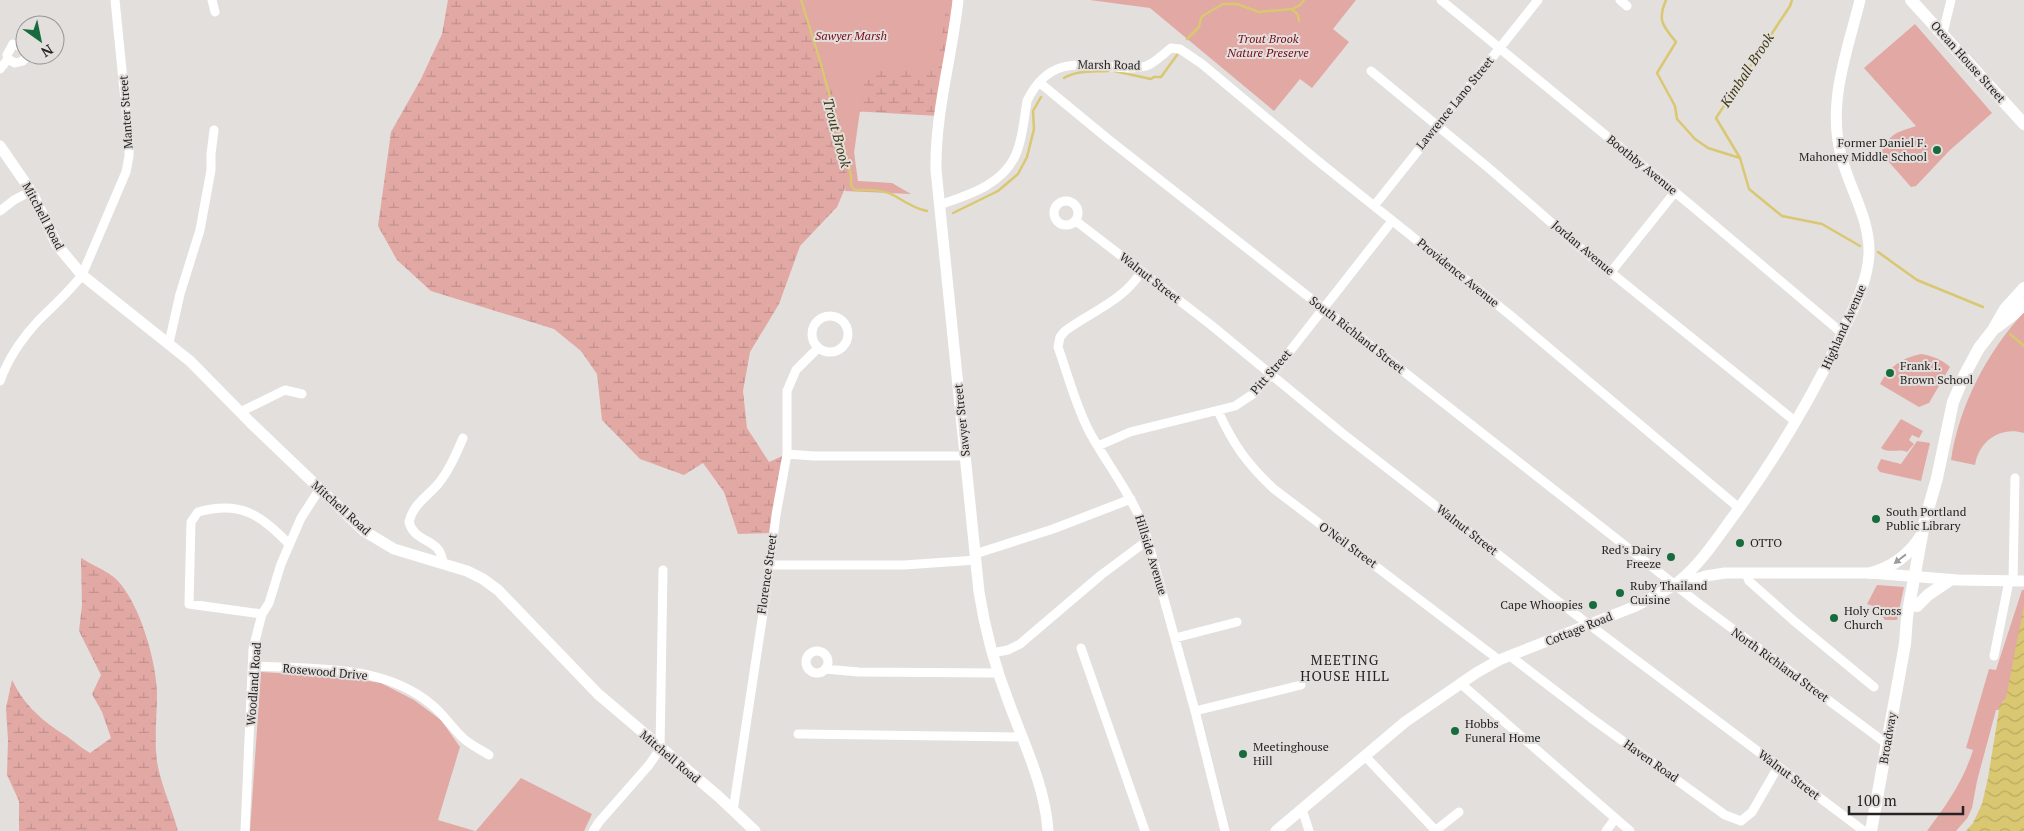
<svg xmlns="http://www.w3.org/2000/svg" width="2024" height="831" font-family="'PT Serif',serif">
<defs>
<pattern id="wetland-marsh" width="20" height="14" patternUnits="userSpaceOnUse" patternTransform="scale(1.25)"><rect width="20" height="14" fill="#e1a8a4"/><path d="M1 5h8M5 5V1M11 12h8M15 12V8" fill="none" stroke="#c1908d"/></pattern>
<pattern id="water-waves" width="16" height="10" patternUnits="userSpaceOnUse" patternTransform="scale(1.25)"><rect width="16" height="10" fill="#d9c771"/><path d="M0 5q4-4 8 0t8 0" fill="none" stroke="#baab62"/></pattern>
</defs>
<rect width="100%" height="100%" fill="#e3dfdd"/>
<path fill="url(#wetland-marsh)" d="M448 0H958L939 116 851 111 855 165 837 207 800 246 779 304 750 352 743 391 747 428 769 462 787 454 773 533 738 534 724 492 703 463 684 475 640 459 602 420 597 374 581 351 554 329 431 291 397 260 378 226 391 132 421 79 442 34Z
M81 558C92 565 108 571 117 580 140 604 156 660 157 693 157 716 154 739 157 762 161 785 172 808 178 831H19V801L7 775 8 740 6 708 12 680C24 704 38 717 60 732 71 738 79 747 90 753L111 738 102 712 92 694 101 675 79 631 82 605Z"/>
<path fill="#e1a8a4" d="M802 0H947L937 70 866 68 854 153 858 181 892 183 911 194 845 191 847 175 839 114Z
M1090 0H1356L1333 29 1349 42 1312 88 1300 79 1274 111 1150 8Z
M1915 24 1992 113 1949 151 1916 186 1911 187 1881 153C1891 132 1896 133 1916 126L1864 68Z
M2024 312V433C2000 426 1979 441 1975 465L1951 460C1959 406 1987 352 2024 312Z
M1921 354C1933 356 1941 359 1950 367L1929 403 1919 407 1880 384C1889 367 1901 358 1921 354Z
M1901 419 1923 431 1919 438 1912 435 1909 440 1914 444 1907 452C1899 448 1889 454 1881 448Z
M1917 441 1930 443 1921 481 1880 472 1877 468 1881 459 1901 464Z
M1877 585 1904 587 1897 620H1885L1873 606 1867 604Z
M2022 590H2024V617L2008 698 2003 701 1998 713 1975 799 1970 815 1956 831H1927C1947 804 1963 782 1973 750L1966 748 1989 669 1996 670Z
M261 672 342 677 381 683 414 700 441 720 460 747 438 820 475 831H250Z
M521 778 592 814 584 831H476Z"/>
<path fill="url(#water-waves)" d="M2024 605V831H1960L1969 820 1999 707 2006 698Z"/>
<path fill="#e3dfdd" d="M1996 710H1999L1988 778 1982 804 1973 823 1966 831H1957L1967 819 1972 808 1977 781Z"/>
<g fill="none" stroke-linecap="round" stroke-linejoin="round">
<path stroke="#d9c771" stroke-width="2.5" d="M801 0 821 64 851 175V185L855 190C866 189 885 190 895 196 905 202 915 209 927 211
M1666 0C1657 21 1663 26 1676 42L1657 73 1675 106 1677 119 1695 139 1708 148 1740 158
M1792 0 1790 6 1716 118 1740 158 1749 189 1782 216 1822 224 1860 246
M1292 9 1298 15 1299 21
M1187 39 1199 27 1201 18 1204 15 1223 4H1237L1259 12 1292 9 1300 5 1304 0
M1114 71 1151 79 1154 77H1161L1177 55
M1064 78C1077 70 1093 72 1108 71
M953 213 998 191 1018 174 1027 157 1034 129 1033 111 1041 97
M1878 252 1917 280 1983 307
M2010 334 2024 346"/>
<path stroke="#fff" stroke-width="9" d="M212 0 215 12
M1441 0 1693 207 1842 333
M1620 0 1627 6
M1943 33 1951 0
M25 48 13 44 7 55 8 59 15 63 23 61 27 55
M0 69 8 59
M1371 71 1491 170 1578 246 1796 422
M1040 83 1108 139 1698 603 1887 744
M1054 213a12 12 0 1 1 24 0a12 12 0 1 1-24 0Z
M939 205C968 195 1003 185 1016 154 1023 138 1024 118 1027 101 1047 59 1076 63 1115 67 1126 68 1136 69 1146 66 1155 63 1163 54 1171 48L1180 49 1202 64 1318 161 1510 315 1739 508
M1374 206 1538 0
M0 211 14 200 31 191
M1076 221 1211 325 1342 433 1559 602 1864 831
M1141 272C1123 301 1092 311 1065 331L1060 337 1058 347C1068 375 1076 407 1090 433 1108 465 1130 493 1144 527L1195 711 1225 831
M1611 272 1675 192
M812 334a18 18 0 1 1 36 0a18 18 0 1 1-36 0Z
M169 343 180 294 200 230 211 170V154L214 130
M0 381C8 359 23 337 39 320 54 305 69 292 82 275L126 172 129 156V140L115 0
M1218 411C1233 444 1247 464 1274 489L1499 660
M240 412 285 390 302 394
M1098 446 1130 432 1235 406 1253 394 1272 374 1392 221
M787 454 814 456H965
M975 554 1053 529 1131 499
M443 564C441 536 415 545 409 522 413 504 427 497 438 484 449 471 456 454 463 438
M770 565H904L976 560
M1746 573 1749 581 1794 621 1874 687
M2013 581 2015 478
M262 614 189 604 191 522 198 512C241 500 260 515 289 544
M1175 638 1237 622
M1081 648 1145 831
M806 662a11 11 0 1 1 22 0a11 11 0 1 1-22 0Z
M992 653 1008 650 1020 644 1101 575 1148 540
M1510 656 1591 718 1725 815 1741 821 1752 812 1778 767
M1994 656 2009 581
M254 666C313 669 384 664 432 705 443 714 451 726 461 736 468 744 480 749 489 755
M825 669 859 672 998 673
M1460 683 1630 831
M1195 711 1301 685
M798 734 1022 737
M1365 756 1436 831
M1302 809 1309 831
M733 811 765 600 776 515 787 454V391L796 370 818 348
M245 831 253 649 262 614 269 603 281 564 301 518 319 490
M593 831 599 822 649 765 660 749 663 570
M1435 831 1459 812
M1606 831 1615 819"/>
<path stroke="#fff" stroke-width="11" d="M958 0C952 57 935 112 936 170L979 592C985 630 995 667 1009 703 1024 744 1045 786 1048 831
M0 146 31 191 57 245 82 275 190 361 251 423 364 531 394 549 467 571 483 579 498 590 598 694 718 796 755 831
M1678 582C1699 565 1714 543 1729 522 1772 464 1809 403 1840 338 1852 311 1868 283 1869 253 1870 220 1850 189 1842 159 1826 104 1847 53 1860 0
M1276 831 1405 722 1476 673 1499 660 1636 606 1675 585 1706 576 1725 573H1871L1958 580 2024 581"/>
<path stroke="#fff" stroke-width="12" d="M1911 0 2024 124
M1997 327 2014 314 2024 304
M1871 573C1893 567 1909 555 1921 536
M1917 606 1928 595 1950 580
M1871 831 1905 644 1907 617 1924 524 1937 478 1953 402 1965 374 1979 348 1993 330 2005 309 2024 288"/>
</g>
<defs><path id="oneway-solid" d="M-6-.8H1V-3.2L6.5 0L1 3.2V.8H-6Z" transform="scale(1.25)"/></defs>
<use fill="#9d9c9c" href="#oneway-solid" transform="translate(1900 559) rotate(142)"/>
<g fill="#176b3c" stroke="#e3dfdd" stroke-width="2">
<circle cx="1937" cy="150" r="5"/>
<circle cx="1890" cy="373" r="5"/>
<circle cx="1876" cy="519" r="5"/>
<circle cx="1740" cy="543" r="5"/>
<circle cx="1671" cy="557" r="5"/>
<circle cx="1620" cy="593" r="5"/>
<circle cx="1593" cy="605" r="5"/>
<circle cx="1834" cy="618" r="5"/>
<circle cx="1455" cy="731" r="5"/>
<circle cx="1243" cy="754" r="5"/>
</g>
<g text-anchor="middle" stroke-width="4" stroke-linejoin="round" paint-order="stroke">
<g font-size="12" font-style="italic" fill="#760a17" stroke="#e3dfdd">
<text x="851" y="40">Sawyer Marsh</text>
<text x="1268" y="43">Trout Brook<tspan x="1268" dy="14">Nature Preserve</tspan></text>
</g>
<g font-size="12" fill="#252423" stroke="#e3dfdd">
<text transform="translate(1968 62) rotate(48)" y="4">Ocean House Street</text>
<text transform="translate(1109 65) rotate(1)" y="4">Marsh Road</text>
<text transform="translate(1455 103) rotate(-51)" y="4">Lawrence Lano Street</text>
<text transform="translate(126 112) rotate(-94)" y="4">Manter Street</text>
<text transform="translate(1642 165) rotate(39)" y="4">Boothby Avenue</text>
<text transform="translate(43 216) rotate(62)" y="4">Mitchell Road</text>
<text transform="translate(1583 248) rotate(40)" y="4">Jordan Avenue</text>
<text transform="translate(1458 273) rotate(39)" y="4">Providence Avenue</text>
<text transform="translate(1150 278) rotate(38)" y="4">Walnut Street</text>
<text transform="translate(1844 327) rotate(-66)" y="4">Highland Avenue</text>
<text transform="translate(1357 335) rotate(38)" y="4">South Richland Street</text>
<text transform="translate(1271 372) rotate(-49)" y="4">Pitt Street</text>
<text transform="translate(962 420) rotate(-96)" y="4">Sawyer Street</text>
<text transform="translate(341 508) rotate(42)" y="4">Mitchell Road</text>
<text transform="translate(1467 530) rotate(38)" y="4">Walnut Street</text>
<text transform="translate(1348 545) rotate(36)" y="4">O'Neil Street</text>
<text transform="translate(1151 555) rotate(73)" y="4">Hillside Avenue</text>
<text transform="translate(767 574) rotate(-82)" y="4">Florence Street</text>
<text transform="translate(1579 629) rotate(-22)" y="4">Cottage Road</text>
<text transform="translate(1780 665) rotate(36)" y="4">North Richland Street</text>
<text transform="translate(325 672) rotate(5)" y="4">Rosewood Drive</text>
<text transform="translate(254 684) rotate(-86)" y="4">Woodland Road</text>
<text transform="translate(1888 738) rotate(-80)" y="4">Broadway</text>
<text transform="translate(670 757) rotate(40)" y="4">Mitchell Road</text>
<text transform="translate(1651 761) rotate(35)" y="4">Haven Road</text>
<text transform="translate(1789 775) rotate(37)" y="4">Walnut Street</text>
</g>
<g font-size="12" fill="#252423" stroke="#e3dfdd" text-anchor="start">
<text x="1927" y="147" text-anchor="end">Former Daniel F.<tspan x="1927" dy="14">Mahoney Middle School</tspan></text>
<text x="1900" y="370">Frank I.<tspan x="1900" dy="14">Brown School</tspan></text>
<text x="1886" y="516">South Portland<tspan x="1886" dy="14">Public Library</tspan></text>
<text x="1750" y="547">OTTO</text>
<text x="1661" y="554" text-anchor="end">Red's Dairy<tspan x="1661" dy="14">Freeze</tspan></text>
<text x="1630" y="590">Ruby Thailand<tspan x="1630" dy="14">Cuisine</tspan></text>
<text x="1583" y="609" text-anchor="end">Cape Whoopies</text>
<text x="1844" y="615">Holy Cross<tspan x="1844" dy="14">Church</tspan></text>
<text x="1465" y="728">Hobbs<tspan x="1465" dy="14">Funeral Home</tspan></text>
<text x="1253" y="751">Meetinghouse<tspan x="1253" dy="14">Hill</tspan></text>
</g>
<g font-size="14" font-style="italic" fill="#3d350f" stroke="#e3dfdd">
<text transform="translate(1747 70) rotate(-57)" y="5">Kimball Brook</text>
<text transform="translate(837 133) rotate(75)" y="5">Trout Brook</text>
</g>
<g font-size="14" letter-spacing="1" fill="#252423" stroke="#e3dfdd">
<text x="1345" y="665">MEETING<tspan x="1345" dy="16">HOUSE HILL</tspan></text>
</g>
</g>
<g transform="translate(40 40) rotate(147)"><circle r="24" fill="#e3dfdd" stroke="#979493"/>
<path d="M0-4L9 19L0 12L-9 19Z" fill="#176b3c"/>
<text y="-8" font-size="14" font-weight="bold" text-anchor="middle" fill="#252423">N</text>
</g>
<path d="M1849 806v8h114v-8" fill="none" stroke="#252423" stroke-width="2.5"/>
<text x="1856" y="806" font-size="15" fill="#252423" stroke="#e3dfdd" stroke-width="4" paint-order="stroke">100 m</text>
</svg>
